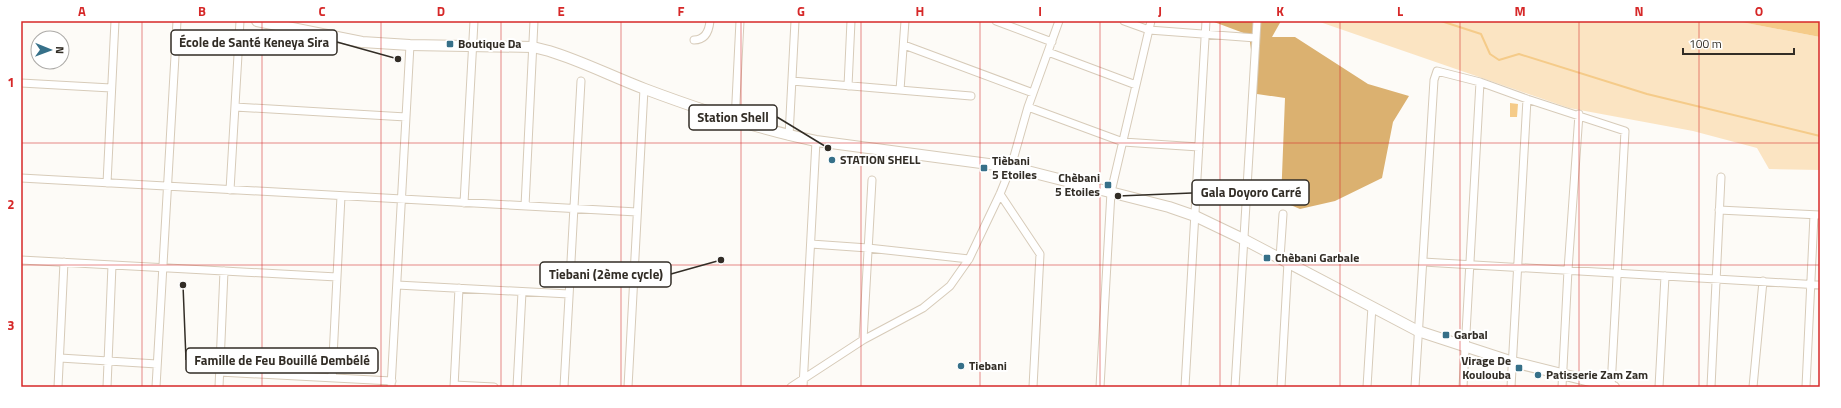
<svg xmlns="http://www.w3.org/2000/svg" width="1841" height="408" font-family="'Titillium Web',sans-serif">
<rect width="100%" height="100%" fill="#fdfbf7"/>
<path fill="#fbe4c2" d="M1317 21H1736L1820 37V170L1769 169 1757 148 1693 131 1569 108Z"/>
<path fill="#dbb170" d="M1214 21H1281L1272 37H1295L1368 84 1409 96 1393 122 1382 178 1335 201 1300 209 1281 201 1285 98 1257 94 1249 35 1214 22Z"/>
<path fill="#f5cb89" d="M1736 21H1820V37Z
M1510 103 1518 104 1517 117H1510Z"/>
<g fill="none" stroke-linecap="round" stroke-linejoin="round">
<path stroke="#f5cb89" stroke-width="2" d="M1441 21 1481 34 1490 54 1499 60 1519 54 1647 94 1820 136"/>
<g stroke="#d7cbb9" stroke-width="9">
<path id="street" d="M996 21 1052 42
M1124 21 1149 30 1256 38
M694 40C705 40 709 31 710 21
M904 45 1033 93
M1048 52 1136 85
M792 81 971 96
M21 83 111 88
M848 86 851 21
M900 90 905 21
M235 107 406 117
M1028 107 1123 142 1199 147
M735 121 740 21
M789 136 795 21
M21 178 637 212
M107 183 115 21
M230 190 240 21
M1000 194 1040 254 1033 387
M464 203 474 21
M525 206 534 21
M1719 210 1820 215
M811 244 868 248 969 259
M1280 258 1283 214
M21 260 337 277
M1423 262 1820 285
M397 285 569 294
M863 340 872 180
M60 358 157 364
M219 372 392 381
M332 378 341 196
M454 385 494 387
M58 387 64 262
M107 387 112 265
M156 387 177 21
M219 387 224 271
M391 387 410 45
M454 387 459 288
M517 387 522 292
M564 387 581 81
M628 387 644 89
M791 387 863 340 923 308 950 286 969 259 1000 194 1011 167 1028 107 1059 21
M803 387 816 141
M1100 387 1111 192 1151 21
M1185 387 1206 21
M1235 387 1257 21
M1281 387 1288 262
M1367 387 1372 306
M1415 387 1434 80 1437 71 1480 82 1527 99 1625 131 1611 387
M1463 387 1480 82
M1511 387 1527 99
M1562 387 1568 270 1579 114
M1659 387 1665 276
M1711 387 1721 177
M1753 387 1763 281
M1806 387 1814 215"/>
</g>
<g stroke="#d7cbb9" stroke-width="12">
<path id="secondary" d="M257 21 362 42 410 45 533 47 549 51C582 61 613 77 645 89 701 110 757 129 816 141L1011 167 1169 207 1195 216 1243 239 1418 331 1513 362 1614 387"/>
</g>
<use href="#street" stroke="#fff" stroke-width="7"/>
<use href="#secondary" stroke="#fff" stroke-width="10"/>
</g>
<path fill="none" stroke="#d62828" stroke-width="1" stroke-opacity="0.55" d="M142 21V387M262 21V387M381 21V387M501 21V387M621 21V387M741 21V387M861 21V387M980 21V387M1100 21V387M1220 21V387M1340 21V387M1460 21V387M1579 21V387M1699 21V387M21 143H1820M21 265H1820"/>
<g fill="#367089" stroke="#fff" stroke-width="1.5">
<rect x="446" y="40" width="8" height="8" rx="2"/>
<circle cx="832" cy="160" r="4"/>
<rect x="980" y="164" width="8" height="8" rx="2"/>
<rect x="1104" y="181" width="8" height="8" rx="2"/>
<rect x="1263" y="254" width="8" height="8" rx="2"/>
<rect x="1442" y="331" width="8" height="8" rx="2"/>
<circle cx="961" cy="366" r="4"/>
<rect x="1515" y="364" width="8" height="8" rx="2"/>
<circle cx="1538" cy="375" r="4"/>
</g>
<g text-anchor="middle" stroke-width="4" stroke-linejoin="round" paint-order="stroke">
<g font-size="12" font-weight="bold" fill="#322d26" stroke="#fff" text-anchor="start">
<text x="458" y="48">Boutique Da</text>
<text x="840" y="164">STATION SHELL</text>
<text x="992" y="165">Tièbani<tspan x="992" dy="14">5 Etoiles</tspan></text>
<text x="1100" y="182" text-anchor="end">Chèbani<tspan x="1100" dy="14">5 Etoiles</tspan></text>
<text x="1275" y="262">Chèbani Garbale</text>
<text x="1454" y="339">Garbal</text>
<text x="1511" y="365" text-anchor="end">Virage De<tspan x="1511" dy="14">Koulouba</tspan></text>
<text x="969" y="370">Tiebani</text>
<text x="1546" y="379">Patisserie Zam Zam</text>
</g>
</g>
<path fill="none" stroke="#322d26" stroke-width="1.5" d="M398 59L337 42M828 148L777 117M1118 196L1192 193M721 260L671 274M183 285L186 360"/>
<g fill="#322d26" stroke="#fff" stroke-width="1.5">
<circle cx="398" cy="59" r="4"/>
<circle cx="828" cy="148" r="4"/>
<circle cx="1118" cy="196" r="4"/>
<circle cx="721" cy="260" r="4"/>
<circle cx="183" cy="285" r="4"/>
</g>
<g fill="#fff" stroke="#322d26" stroke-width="1.5">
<rect x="171" y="30" width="166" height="25" rx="4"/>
<rect x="689" y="105" width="88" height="25" rx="4"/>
<rect x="1192" y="180" width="117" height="25" rx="4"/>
<rect x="540" y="262" width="131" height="25" rx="4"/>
<rect x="186" y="348" width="192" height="25" rx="4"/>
</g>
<g font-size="13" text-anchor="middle" font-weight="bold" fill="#322d26">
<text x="254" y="47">École de Santé Keneya Sira</text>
<text x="733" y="122">Station Shell</text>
<text x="1251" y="197">Gala Doyoro Carré</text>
<text x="606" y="279">Tiebani (2ème cycle)</text>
<text x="282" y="365">Famille de Feu Bouillé Dembélé</text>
</g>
<rect width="1841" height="408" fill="none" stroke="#ffffff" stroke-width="44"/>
<g transform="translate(50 50) rotate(91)"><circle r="19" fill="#ffffff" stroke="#adaba8"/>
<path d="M0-3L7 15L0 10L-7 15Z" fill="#367089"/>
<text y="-6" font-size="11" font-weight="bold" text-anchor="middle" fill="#322d26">N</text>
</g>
<path d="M1683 48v6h111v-6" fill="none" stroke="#322d26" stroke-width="2"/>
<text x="1689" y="48" font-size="12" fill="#322d26" stroke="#ffffff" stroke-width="3" paint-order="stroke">100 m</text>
<rect x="22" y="22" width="1797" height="364" fill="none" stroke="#d62828" stroke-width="1.5"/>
<g font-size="13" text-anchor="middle" font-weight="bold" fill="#d62828">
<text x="82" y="16">A</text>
<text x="202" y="16">B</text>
<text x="322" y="16">C</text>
<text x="441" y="16">D</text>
<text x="561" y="16">E</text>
<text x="681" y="16">F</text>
<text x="801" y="16">G</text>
<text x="920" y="16">H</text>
<text x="1040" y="16">I</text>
<text x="1160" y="16">J</text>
<text x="1280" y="16">K</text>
<text x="1400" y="16">L</text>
<text x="1520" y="16">M</text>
<text x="1639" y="16">N</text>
<text x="1759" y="16">O</text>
<text x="11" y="87">1</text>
<text x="11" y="209">2</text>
<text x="11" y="330">3</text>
</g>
</svg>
